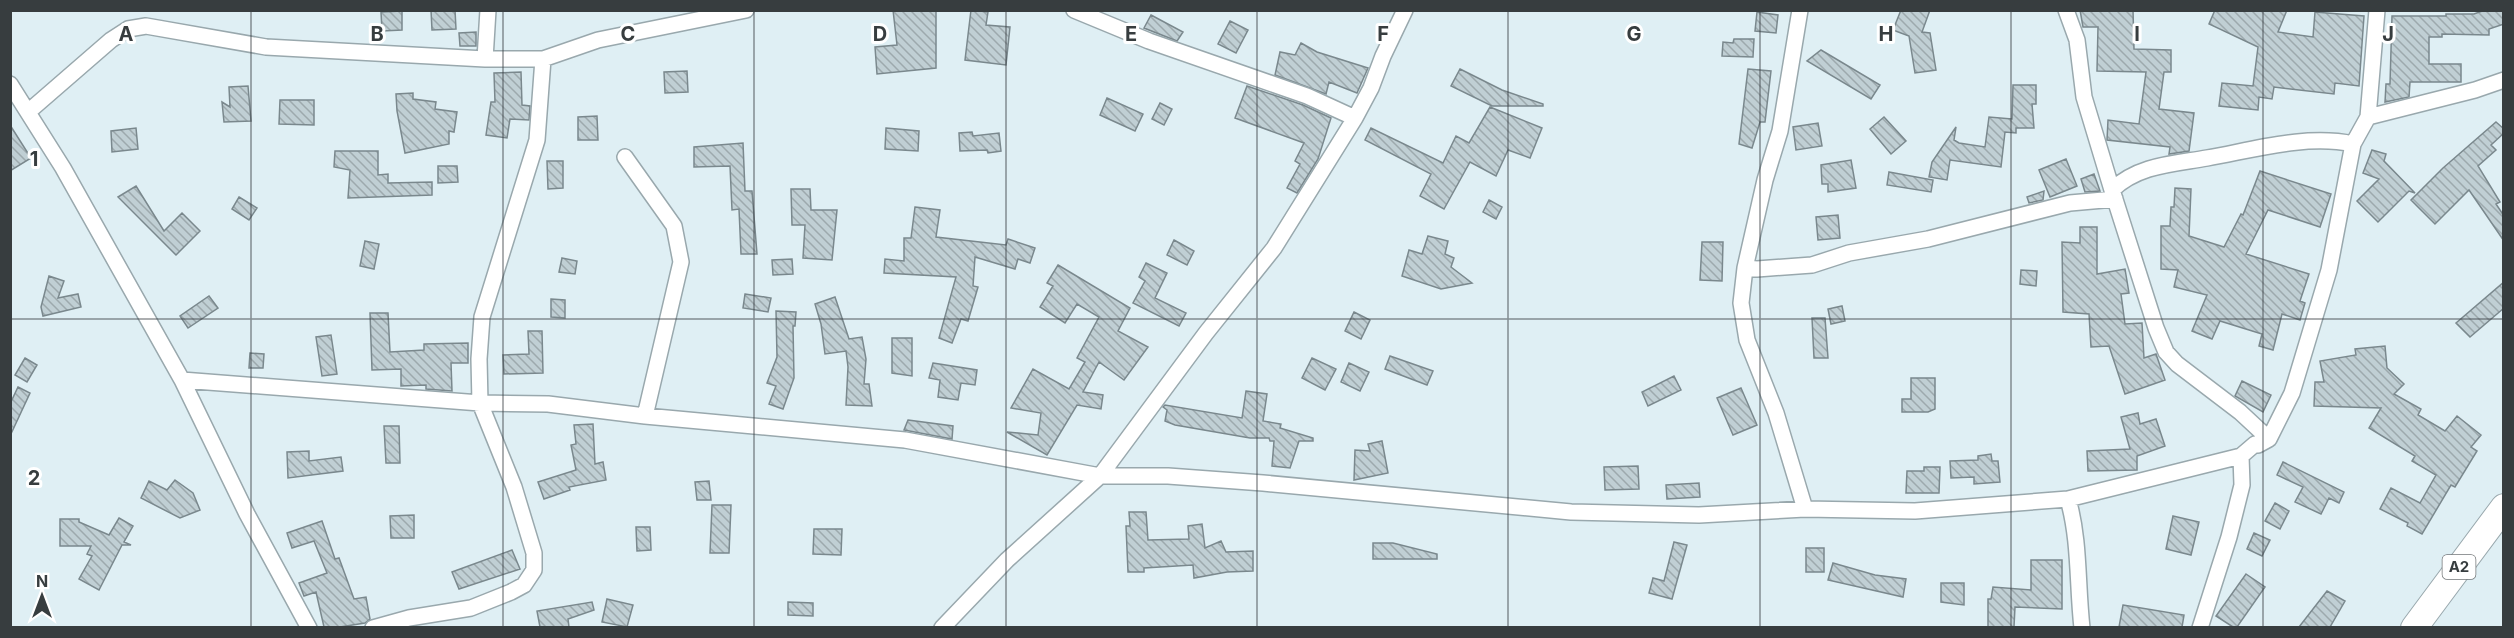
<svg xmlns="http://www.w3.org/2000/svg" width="2514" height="638" font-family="Inter,sans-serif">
<defs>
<pattern id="building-back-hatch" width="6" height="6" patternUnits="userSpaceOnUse" patternTransform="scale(1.5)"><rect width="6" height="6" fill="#c0cfd4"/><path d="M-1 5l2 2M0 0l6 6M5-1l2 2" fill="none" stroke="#9da9ad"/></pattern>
</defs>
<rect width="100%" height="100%" fill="#dfeff4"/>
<path fill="url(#building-back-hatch)" stroke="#7a888d" stroke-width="1.5" d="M431 10H455L456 29 432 30Z
M893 10H936V68L877 74 875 47 897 45Z
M971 10 988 12 986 25 1010 27 1006 65 965 60Z
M1901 10H1930L1922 32 1930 33 1936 70 1915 73 1909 36 1893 30Z
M2080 10H2133L2134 49 2171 50V72H2164L2159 109 2194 113 2189 151 2169 154 2170 147 2107 140 2108 120 2139 124 2146 72 2097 71 2098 27H2083Z
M2215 10H2287L2278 32 2313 37 2315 12 2364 16 2359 86 2335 83 2334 94 2274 87 2272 99 2259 97 2258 110 2219 106 2222 83 2253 86 2258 47 2209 24Z
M2485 10H2504V24L2489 29V35L2442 34V37H2429V64H2461V82H2410L2409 97 2385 102 2386 84H2390L2392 16H2446V14H2474Z
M402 11V30L382 31 381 12Z
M1757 12 1778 15 1776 33 1755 31Z
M1151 15 1183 32 1177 41 1144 28Z
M1230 21 1248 30 1236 53 1218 44Z
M476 32V46H460L459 33Z
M1734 39H1754L1753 57 1722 56 1723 42 1733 43Z
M1301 43 1317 52 1368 68 1357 93 1329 82 1326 94 1275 75 1280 52 1295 55Z
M1821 50 1880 85 1871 99 1807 61Z
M1460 69 1502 90 1543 104V106H1492L1451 86Z
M1748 69 1771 71 1765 122H1760L1752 148 1739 144Z
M687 71 688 92 665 93 664 72Z
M521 72 522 105 530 106 529 120 510 119 507 138 486 135 491 102H495L494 73Z
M2013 85H2036V104H2032L2034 128H2016V133L2005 132 2001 167 1950 160 1947 180 1929 177 1932 162 1956 127 1954 140 1959 143 1985 147 1989 117 2012 119Z
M248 86 251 121 224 122 222 102 230 107 229 87Z
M1247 86 1303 105 1331 118 1318 159 1297 193 1287 188 1300 164 1295 161 1304 143 1235 118Z
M413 93V99L436 102 435 109 457 112 454 132 449 131V144L405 153 397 111 396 94Z
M1107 98 1143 114 1135 131 1100 115Z
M280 100H314V125L279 124Z
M1160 103 1172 109 1164 125 1152 119Z
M1490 107 1542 128 1530 158 1508 150 1496 176 1470 162 1444 209 1420 196 1431 174 1365 140 1371 128 1443 163 1456 136 1469 143Z
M597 116 598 140H578V117Z
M1884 117 1906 141 1891 154 1870 129Z
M2496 122 2504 129V133L2491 145 2496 150 2478 166 2500 202 2496 204 2504 216V241L2469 190 2435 224 2411 200 2443 168Z
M1818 123 1822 146 1796 150 1793 127Z
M10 125 31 158 10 171Z
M136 128 138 149 112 152 111 131Z
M886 128 919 131 918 151 885 149Z
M972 132 973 136 999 133 1001 151 988 153 987 150 960 151 959 133Z
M743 143 745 191H752L757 254H741L739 209 732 210 730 166 694 167V147Z
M2372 150 2386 154 2384 161 2415 193 2409 191 2378 222 2357 201 2379 179 2363 173Z
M335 151H378V175L388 174V183L432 182V195L348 198 350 170 334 167Z
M2066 159 2077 186 2050 197 2039 170Z
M1851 160 1856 188 1828 192V184H1822L1821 165Z
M547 161H563V188L548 189Z
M438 166H457L458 182 438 183Z
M2260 171 2331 194 2320 227 2268 210 2246 254 2309 274 2300 301 2305 303 2300 320 2282 314 2273 350 2259 346 2262 334 2220 321 2212 339 2192 331 2207 295 2174 287 2178 270 2161 269V226H2170L2171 207H2174L2175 188 2191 189 2189 236 2224 247 2241 214 2243 215Z
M1889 172 1933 180 1931 192 1887 185Z
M2094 174 2100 191 2085 192 2081 179Z
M136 186 164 231 182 213 200 231 176 255 118 197Z
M791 189H810L811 210H837L832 260 803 258 805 225H792Z
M2044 191 2043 200 2029 203 2027 197Z
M239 197 257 208 249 220 232 209Z
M1489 200 1502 207 1496 219 1483 212Z
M915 207 940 210 936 237 1006 245 1008 239 1035 248 1030 263 1018 259 1015 269 975 257 973 286 978 287 968 321 961 319 952 343 939 338 956 277 884 273 885 259 904 261V238H911Z
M1838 215 1840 238 1818 240 1816 217Z
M2080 227H2097V274L2125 269 2129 293 2121 294 2125 324 2142 323 2144 358 2156 354 2165 380 2125 394 2109 346 2091 347 2089 314 2063 312 2062 242 2080 243Z
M1428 236 1448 241 1445 254 1454 258 1451 267 1472 283 1441 289 1402 276 1409 250 1422 254Z
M1174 240 1194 251 1187 265 1167 255Z
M365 241 379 244 374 269 360 266Z
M1702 242H1723L1722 281 1700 280Z
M562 258 577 261 575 274 559 272Z
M792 259 793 274 773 275 772 260Z
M1146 263 1167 273 1155 298 1186 313 1179 326 1133 303 1145 281 1139 277Z
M1058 265 1130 308 1118 331 1148 347 1124 380 1099 362 1083 392 1103 395 1101 409 1077 405 1047 455 1007 432 1038 435 1041 413 1011 408 1033 369 1069 389 1085 362 1077 358 1099 317 1077 304 1065 323 1040 307 1053 286 1047 283Z
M2021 270 2037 271 2036 286 2020 284Z
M49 276 64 281 58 298 78 294 81 307 43 316 41 307Z
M2504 282V308L2470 337 2456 323Z
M745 294 771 298 768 312 743 308Z
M209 296 218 308 188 328 180 316Z
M835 297 849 339 862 337 866 359 864 384H869L872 406 846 405 848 367 846 351 825 354 821 324 815 304Z
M551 299 565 300V318L551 317Z
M1842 306 1845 321 1831 324 1828 309Z
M776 311 796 312 795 326H793L794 378 783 409 769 404 776 386 767 383 777 357Z
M1354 312 1370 320 1361 339 1345 331Z
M370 313H388L390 352 424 350V344L468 343V363H451L452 391 426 389V385L401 386V369L372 370Z
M1812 318H1825L1828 358H1814Z
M528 331H542L543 373 504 374 503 355 529 354Z
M331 335 337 374 322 376 316 337Z
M892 338H912V376L892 373Z
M2385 346 2387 368 2404 384 2394 394 2421 409 2418 415 2445 431 2457 416 2481 435 2471 447 2477 451 2455 487 2451 485 2422 534 2407 526 2408 523 2380 509 2391 488 2420 503 2436 475 2412 461 2415 456 2369 428 2381 408 2314 406 2315 382H2324L2320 361 2356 355 2355 349Z
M250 353 264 354 263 368H249Z
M1390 356 1433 371 1427 385 1385 369Z
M25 358 37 365 27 382 15 375Z
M1312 358 1336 369 1325 390 1302 378Z
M933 363 977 370 975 385 961 383 958 400 938 397 940 380 929 378Z
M1349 363 1369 372 1360 391 1341 382Z
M1674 376 1681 390 1648 406 1642 392Z
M1911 378H1935V409L1928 412H1902V399H1911Z
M2242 381 2271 395 2263 412 2235 396Z
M18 387 30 393 10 436V404Z
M1741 388 1757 425 1733 435 1717 398Z
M1246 391 1267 394 1263 421 1281 424 1280 428 1313 438V441H1299L1290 468 1272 466 1274 441H1270L1269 438H1250L1175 425 1165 421 1167 410 1163 407 1165 405 1242 418Z
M2138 413 2140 424 2156 419 2165 446 2137 456V470L2088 471 2087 451 2130 449 2121 417Z
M908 420 953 426 952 439 904 430Z
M593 424 595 464 603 462 606 480 569 487 570 490 544 499 538 482 576 470 571 445 576 444 574 425Z
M384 426H399L400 463H386Z
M1382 441 1388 473 1354 480 1355 450 1370 451 1368 444Z
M309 451V461L341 457 343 471 288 478 287 452Z
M1991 454 1992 461H1998L2000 482 1974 484V477L1951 478 1950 461 1978 460V456Z
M2283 462 2344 492 2339 503 2329 498 2321 514 2295 502 2303 487 2277 475Z
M1638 466 1639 489 1605 490 1604 467Z
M1924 467H1940L1939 493H1906L1907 471H1924Z
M175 480 193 493 200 510 180 518 141 498 149 481 167 490Z
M709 481 711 500H697L695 482Z
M1699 483 1700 497 1667 499 1666 485Z
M2275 503 2289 511 2280 529 2265 521Z
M712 505H731L729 553H710Z
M1129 512H1146L1148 540 1189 539 1188 526 1202 524 1205 548 1221 541 1226 552 1253 551V571L1227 572 1194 578 1193 565 1144 568V572H1128L1126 526H1130Z
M414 515V538H391L390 516Z
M2173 516 2199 522 2191 555 2166 549Z
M119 518 133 526 124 542 131 545H122L99 590 79 579 92 556 87 554 91 546H60V519H79V522L109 535Z
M322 521 335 559 339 558 354 599 366 597 370 619 365 623 340 627H324L316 592 304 596 299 583 327 573 314 541 292 548 287 533Z
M636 527H650L651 550 637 551Z
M814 529H842L841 555 813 554Z
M2254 533 2270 540 2262 556 2247 549Z
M1674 542 1687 545 1672 599 1649 593 1653 578 1664 581Z
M1373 543H1393L1437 554V559H1373Z
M1806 548H1824V572H1806Z
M512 550 520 569 459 589 452 572Z
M2031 560H2062V609L2015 607 2014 627H1988V599H1991L1993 587 2031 590Z
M1833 563 1875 575 1906 579 1903 597 1828 580Z
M2246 574 2265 587 2237 627H2233L2216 616Z
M1941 583H1964V605L1941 602Z
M2327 591 2345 601 2330 627H2299Z
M607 599 633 605 627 627 602 622Z
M592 602 594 610 568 619 569 627H540L537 611Z
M788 602 813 603V616L788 615Z
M2123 605 2184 615 2182 627H2119Z"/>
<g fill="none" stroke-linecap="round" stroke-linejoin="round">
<g stroke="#99a8ad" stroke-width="18">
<path id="minor" d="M1074 10 1149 41 1307 96 1355 118
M1800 10 1780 131 1765 180 1745 268 1757 269 1812 265 1849 253 1928 239 2070 203 2115 199
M2066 10 2077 40 2084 97 2112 190 2156 328 2166 352 2177 364 2240 412 2269 439
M485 59 488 10
M10 84 63 168 182 380 247 514 309 628
M28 112 111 40 128 29 146 26 266 47 485 59H543L598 40 746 10
M2368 117 2475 90 2504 80
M625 157 674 226 681 262 645 416
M2112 190C2138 165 2173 164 2207 158 2253 150 2306 134 2353 144
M1745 268 1741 303 1747 340 1776 413 1805 509
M182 380 480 403 548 404 645 416 905 440 1100 476H1168L1263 483 1571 512 1699 515 1805 509 1915 511 2068 499 2241 456
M2068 499C2080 541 2077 584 2082 628
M373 628 409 618 471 608 511 592 524 585 534 570V553L514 487 480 403 479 359 482 317 537 140 543 59
M942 628 1007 560 1100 476 1206 333 1274 248 1355 118 1371 88 1383 56 1405 10
M2200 628 2229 537 2242 485 2241 456 2255 444 2258 445 2269 439 2292 393 2329 270 2353 144 2368 117 2377 10"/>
</g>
<g stroke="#99a8ad" stroke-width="28">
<path id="trunk" d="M2414 628 2504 507"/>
</g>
<use href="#minor" stroke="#fff" stroke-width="15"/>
<use href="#trunk" stroke="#fff" stroke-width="26"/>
</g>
<path fill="none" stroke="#373d3f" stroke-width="1.5" stroke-opacity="0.55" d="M251 10V628M503 10V628M754 10V628M1006 10V628M1257 10V628M1508 10V628M1760 10V628M2011 10V628M2263 10V628M10 319H2504"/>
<g text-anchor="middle" stroke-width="6" stroke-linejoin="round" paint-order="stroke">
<rect fill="#fff" stroke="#737779" stroke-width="1.5" x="2442.5" y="555" width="33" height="24" rx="4.5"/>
<g font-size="15" font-weight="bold" fill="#373d3f">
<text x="2459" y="572">A2</text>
</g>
</g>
<g font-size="20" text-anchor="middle" font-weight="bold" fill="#373d3f" stroke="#fff" stroke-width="6" stroke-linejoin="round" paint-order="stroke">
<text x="126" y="41">A</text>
<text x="377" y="41">B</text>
<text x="628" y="41">C</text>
<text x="880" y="41">D</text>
<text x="1131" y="41">E</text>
<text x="1383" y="41">F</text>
<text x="1634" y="41">G</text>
<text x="1886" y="41">H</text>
<text x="2137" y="41">I</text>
<text x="2388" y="41">J</text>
<text x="34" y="166">1</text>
<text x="34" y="485">2</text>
</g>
<rect width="2514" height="638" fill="none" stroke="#373d3f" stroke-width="24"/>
<g transform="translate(42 596)" stroke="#ffffff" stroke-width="4.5" paint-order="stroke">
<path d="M0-4.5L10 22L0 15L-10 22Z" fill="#373d3f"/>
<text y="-9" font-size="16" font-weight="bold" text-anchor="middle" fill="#373d3f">N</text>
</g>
</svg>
